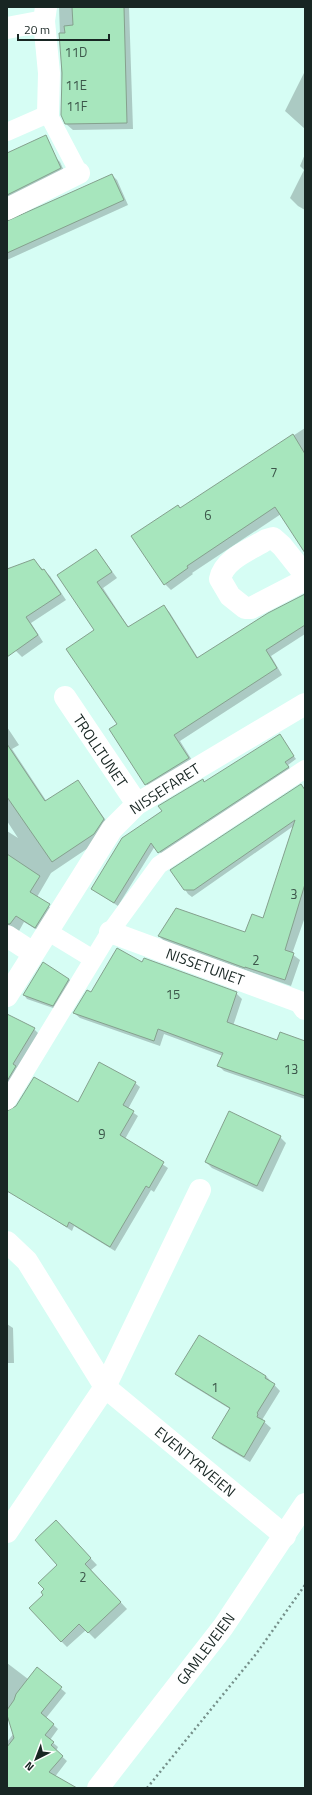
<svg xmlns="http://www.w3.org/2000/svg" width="312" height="1795" font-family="'Titillium Web',sans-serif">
<rect width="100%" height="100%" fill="#d6fdf4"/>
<path fill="#0003" d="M59 7H129L133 129 73 130 66 124 63 117Z
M305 71V129L285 111Z
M305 154V210L298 206 290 198 304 170 300 166Z
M7 155 55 157 60 162 65 173 7 202Z
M112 175 117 180 128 205 7 260V222Z
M305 428V551L281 514 192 573 193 574 171 590 165 584 181 509Z
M96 550 117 578 103 588 129 628 164 606 170 613 198 658 305 606V634L271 656 282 675 180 741 195 765 152 790 146 784 118 724 95 631Z
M34 561 50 576 66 600 31 623 43 642 22 657 14 649 7 653V581Z
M7 727 19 745 12 749 47 802 78 782 110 826 100 840 51 873 37 897 55 911 42 933 24 922 19 931H7V831L18 838 7 821Z
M279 735 296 759 288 765 291 771 163 856 155 846 118 906 92 889Z
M305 790V818L192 897 188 894 172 870Z
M305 849V917L292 954 300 960 291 986 165 942 159 936 246 934 264 919Z
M142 963 236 993 242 999 233 1026 278 1041H305V1099L224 1071 218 1065 223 1056 164 1034 160 1046 80 1018 74 1013 91 994Z
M69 979 72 983 56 1009 27 999 24 995Z
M7 1023 34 1029 39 1034 7 1093Z
M135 1083 140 1087 128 1109 138 1116 125 1139 168 1168 154 1192 151 1190 115 1251 74 1226 72 1231 7 1188V1112L78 1104Z
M280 1137 286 1143 263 1192 212 1168 206 1162Z
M7 1324 13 1328 14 1363H7Z
M176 1374 266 1376 280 1391 262 1420 271 1428 250 1462 220 1444 213 1438 230 1409 183 1380Z
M62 1528 97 1565 91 1570 127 1609 95 1639 86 1630 67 1647 61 1641 44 1595 59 1565Z
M7 1663 28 1679 37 1668 66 1693 46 1718 58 1729 50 1740 58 1747 56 1751 67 1761 54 1778 48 1788H7V1742L14 1733 7 1712Z"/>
<path fill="#a7e6bd" stroke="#85a18e" d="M72 7H124L127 123 65 124 61 115 62 73 59 33H65L64 26 73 25Z
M46 135 61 168 7 195V153Z
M112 174 124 200 7 253V221Z
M293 434 305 454V553L275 507 187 566 188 568 164 585 131 536 178 505 180 508Z
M96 549 112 572 97 582 128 627 164 605 197 658 268 613 305 594V625L266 650 277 668 174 735 189 758 145 785 109 729 117 724 66 649 94 630 57 575Z
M34 559 42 570 44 569 61 594 26 617 38 635 7 657V569Z
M280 734 294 756 285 762 289 767 158 853 151 843 114 903 91 889 122 838 162 811 158 806 203 779 204 782Z
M7 744 45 801 78 780 104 819 94 834 52 862 7 797Z
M301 784 305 790V884L285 950 294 953 285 980 245 967V968L158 936 176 908 245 932 252 914 263 918 295 820 194 890H184L170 870Z
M7 854 40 876 30 892 50 904 35 928 16 916 10 924H7Z
M117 948 142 962 144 958 237 992 227 1022 277 1040 280 1032 305 1041V1096L217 1066 223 1053 158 1029 154 1041 73 1013 87 990 91 992Z
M43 962 69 979 53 1006 23 995Z
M7 1014 35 1028 13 1064 16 1066 7 1081Z
M99 1062 136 1082 123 1105 134 1111 120 1135 164 1162 149 1188 146 1186 110 1247 69 1222 67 1227 7 1191V1111L16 1106 34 1077 78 1102Z
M229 1111 281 1136 257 1186 205 1162Z
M199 1335 266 1376 265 1378 275 1384 257 1413 258 1414 257 1417 265 1421 244 1457 212 1438 230 1408 175 1374Z
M56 1520 91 1558 85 1564 121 1602 88 1633 79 1624 61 1642 29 1608 43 1595 41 1592 44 1589 38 1583 57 1565 35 1540Z
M37 1667 62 1687 41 1713 54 1724 45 1735 54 1742 51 1745 63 1756 49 1772 77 1788H7V1747L14 1738 7 1715V1710L14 1700 16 1694Z"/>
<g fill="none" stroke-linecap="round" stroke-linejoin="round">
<path stroke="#758f89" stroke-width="2.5" stroke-dasharray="2 3" stroke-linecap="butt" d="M147 1788 256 1654 305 1585"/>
<path stroke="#fff" stroke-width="18" d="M7 132 48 114 79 173
M47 931 93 959
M7 1101 110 932 159 865 305 769"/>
<path stroke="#fff" stroke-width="22" d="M46 7 44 21 49 73 48 114
M7 28 44 21
M7 209 79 173
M305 575 282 546 273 538 266 540C250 550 224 559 220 579L230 596 245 608H251L305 580
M65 697 137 804
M110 932 300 1002 305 1009
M7 936 33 953
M7 996 112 829 137 804 305 704
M7 1242 27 1261 105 1387 285 1536
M7 1532 105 1387 200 1190"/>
<path stroke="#fff" stroke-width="22" d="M98 1788 223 1627 305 1504"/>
</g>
<g text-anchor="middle" stroke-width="3" stroke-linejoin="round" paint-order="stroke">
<g font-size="13" fill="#3c564a">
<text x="76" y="57">11D</text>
<text x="76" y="90">11E</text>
<text x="77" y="111">11F</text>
<text x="274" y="477">7</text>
<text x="208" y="520">6</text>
<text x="294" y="899">3</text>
<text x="256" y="965">2</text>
<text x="173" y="999">15</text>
<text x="291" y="1074">13</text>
<text x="102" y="1139">9</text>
<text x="215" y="1392">1</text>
<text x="83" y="1582">2</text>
</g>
<g font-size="15" fill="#182623" stroke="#fff">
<text transform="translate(100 751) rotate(56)" y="5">TROLLTUNET</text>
<text transform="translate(165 789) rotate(-33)" y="5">NISSEFARET</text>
<text transform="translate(205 967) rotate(20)" y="5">NISSETUNET</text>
<text transform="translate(195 1462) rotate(40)" y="5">EVENTYRVEIEN</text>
<text transform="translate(206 1649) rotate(-53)" y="5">GAMLEVEIEN</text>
</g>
</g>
<rect width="312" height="1795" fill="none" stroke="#182623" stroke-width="16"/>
<g transform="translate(36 1759) rotate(222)" stroke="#ffffff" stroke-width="3" paint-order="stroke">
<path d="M0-3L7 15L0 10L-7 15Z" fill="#182623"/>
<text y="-6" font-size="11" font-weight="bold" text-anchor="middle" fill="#182623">N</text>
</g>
<path d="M18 34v6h91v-6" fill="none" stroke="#182623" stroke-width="2"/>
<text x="24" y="34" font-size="12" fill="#182623" stroke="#ffffff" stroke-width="3" paint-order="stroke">20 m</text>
</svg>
